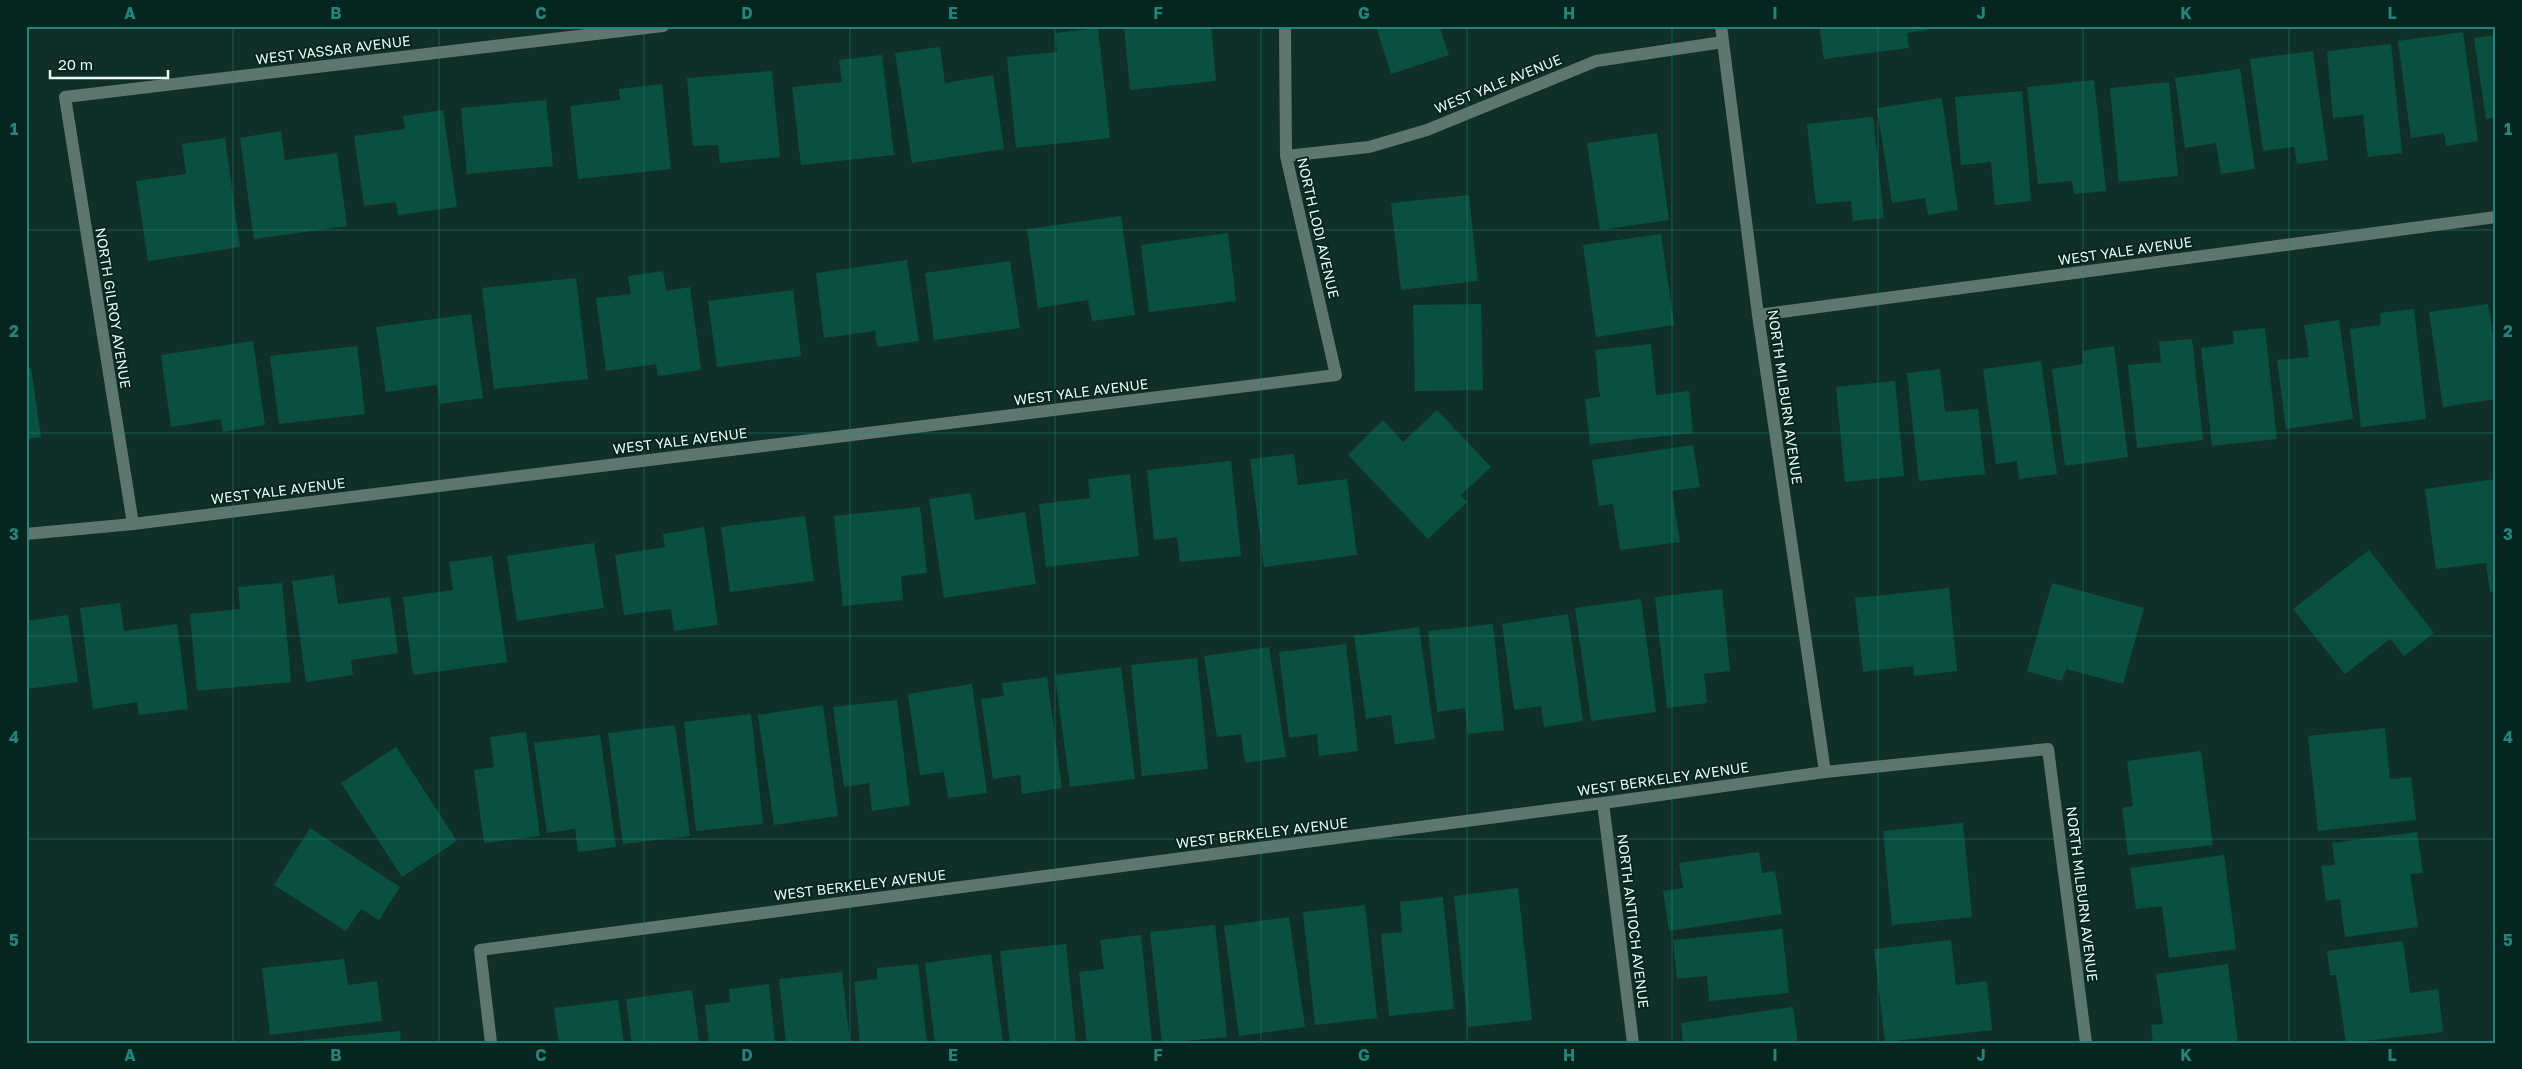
<svg xmlns="http://www.w3.org/2000/svg" width="2522" height="1069" font-family="'Golos Text',sans-serif">
<rect width="100%" height="100%" fill="#103027"/>
<path fill="#0a5040" d="M1124 26H1211L1216 81 1130 90Z
M1376 26H1439L1449 55 1391 74Z
M1819 26H1927V30L1907 33 1909 48 1824 59Z
M1098 28 1110 138 1016 148 1007 57 1057 52 1055 33Z
M2463 32 2478 141 2446 146 2444 133 2411 138 2398 41Z
M2496 35V117L2486 119 2474 38Z
M2391 44 2402 153 2368 157 2363 115 2333 118 2327 51Z
M940 47 945 83 993 75 1004 149 912 163 895 53Z
M2313 51 2328 160 2297 164 2294 147 2263 151 2250 59Z
M882 55 894 155 801 165 792 87 842 82 839 60Z
M2240 69 2255 169 2221 174 2216 143 2185 148 2175 78Z
M772 71 780 157 720 163 718 145 693 146 687 78Z
M2094 80 2106 191 2074 194 2072 181 2038 184 2027 87Z
M2169 82 2178 176 2119 182 2110 88Z
M662 84 671 169 578 179 570 106 620 100 619 89Z
M2022 91 2031 201 1995 205 1991 162 1961 165 1955 97Z
M1942 98 1958 210 1928 215 1925 198 1892 203 1877 108Z
M546 100 553 166 467 174 461 108Z
M443 110 457 207 398 215 396 202 364 206 354 136 405 129 403 116Z
M1873 117 1884 218 1853 221 1851 201 1816 204 1807 124Z
M281 131 285 160 337 153 347 226 254 239 240 138Z
M1657 133 1669 220 1600 230 1587 143Z
M225 138 240 247 148 261 136 181 186 174 182 144Z
M1469 195 1478 281 1401 290 1391 203Z
M1121 216 1135 315 1092 321 1088 300 1038 308 1027 229Z
M1228 233 1236 301 1149 312 1141 245Z
M1661 234 1674 325 1596 337 1583 245Z
M907 260 919 341 877 347 875 331 824 338 816 273Z
M1010 261 1020 328 934 340 925 273Z
M663 271 666 291 690 287 701 370 658 376 656 364 606 371 596 298 631 294 628 276Z
M576 278 588 379 494 389 482 288Z
M793 290 801 356 717 367 708 301Z
M1481 304 1483 390 1415 391 1413 305Z
M2488 304 2496 355V399L2443 407 2429 312Z
M2414 309 2426 419 2361 427 2350 329 2381 325 2380 313Z
M471 314 483 398 440 404 437 385 386 392 376 327Z
M2339 320 2353 419 2286 429 2277 360 2309 357 2304 325Z
M2265 328 2277 439 2212 446 2201 348 2234 344 2233 331Z
M2192 339 2203 440 2137 448 2128 365 2161 362 2159 342Z
M253 341 265 425 223 432 221 419 171 427 161 355Z
M1651 344 1656 395 1689 391 1693 433 1590 444 1585 399 1600 397 1595 350Z
M357 346 365 414 279 424 270 356Z
M2114 346 2128 457 2065 466 2052 369 2084 364 2082 351Z
M2041 361 2057 474 2019 479 2017 461 1996 464 1983 369Z
M26 368H31L41 437 26 439Z
M1940 369 1945 412 1978 409 1985 474 1919 481 1907 373Z
M1895 381 1904 476 1845 482 1836 387Z
M1437 410 1491 467 1461 495 1467 502 1428 539 1348 455 1383 420 1403 442Z
M1693 445 1700 487 1672 491 1680 542 1620 550 1613 504 1599 506 1592 460Z
M1294 454 1298 485 1347 479 1357 555 1264 567 1250 459Z
M1231 461 1241 556 1180 562 1177 537 1154 540 1147 470Z
M1130 474 1139 556 1046 567 1039 504 1090 498 1088 479Z
M2496 479V591L2490 592 2486 563 2436 569 2425 489Z
M971 493 975 520 1025 512 1036 584 944 598 929 499Z
M920 507 927 573 901 576 903 600 843 606 834 516Z
M805 516 814 581 730 592 721 527Z
M704 527 718 625 674 631 671 609 624 615 615 555 665 547 663 534Z
M594 543 604 608 517 621 507 556Z
M2369 550 2434 633 2404 656 2390 639 2345 674 2293 609Z
M492 556 507 662 413 675 403 597 453 590 449 562Z
M334 575 338 604 390 597 398 653 351 660 353 675 306 682 292 581Z
M282 583 291 682 197 691 190 614 240 609 238 587Z
M2052 583 2144 608 2123 684 2066 669 2062 681 2027 671Z
M1949 588 1957 671 1914 676 1913 666 1863 672 1855 598Z
M1722 589 1730 671 1704 674 1707 703 1667 708 1655 597Z
M1641 599 1656 712 1591 721 1575 608Z
M120 603 124 631 177 624 188 709 139 715 137 702 93 709 80 608Z
M1568 614 1583 721 1544 727 1541 706 1514 710 1502 624Z
M68 615 78 682 26 689V621Z
M1493 624 1504 730 1468 734 1465 708 1437 712 1428 631Z
M1419 627 1435 739 1395 744 1391 715 1366 719 1354 636Z
M1346 644 1358 751 1319 756 1317 734 1289 738 1279 652Z
M1269 647 1286 757 1245 763 1241 734 1217 737 1204 656Z
M1197 658 1208 769 1142 776 1131 665Z
M1121 667 1135 779 1070 787 1055 675Z
M1047 677 1062 788 1022 794 1020 775 993 779 981 699 1004 696 1002 683Z
M972 684 987 793 948 798 944 772 920 775 908 694Z
M897 700 910 805 872 811 869 783 844 787 833 707Z
M823 705 838 816 774 825 758 715Z
M751 714 763 824 696 831 684 722Z
M675 725 690 836 623 844 608 733Z
M2385 728 2390 779 2411 777 2416 820 2318 831 2308 736Z
M526 732 540 836 484 843 474 770 494 767 490 737Z
M600 735 616 847 578 852 575 829 547 833 534 743Z
M396 747 457 841 402 877 341 783Z
M2201 751 2213 845 2128 855 2122 808 2133 806 2127 761Z
M1963 823 1972 917 1892 925 1883 831Z
M310 828 400 887 379 920 361 909 346 931 274 885Z
M2417 832 2423 873 2410 874 2418 927 2345 937 2340 899 2326 901 2321 866 2335 865 2332 843Z
M1759 852 1762 873 1775 871 1782 914 1669 931 1663 891 1683 888 1679 863Z
M2224 855 2236 949 2169 958 2162 906 2136 909 2130 868Z
M1518 888 1532 1020 1468 1027 1454 896Z
M1443 897 1454 1009 1389 1016 1381 934 1402 932 1400 902Z
M1365 905 1377 1018 1315 1025 1303 912Z
M1289 917 1305 1027 1239 1036 1224 926Z
M1215 925 1227 1037 1162 1043 1150 932Z
M1782 929 1789 993 1709 1001 1707 976 1677 979 1673 940Z
M1141 935 1152 1043H1087L1079 972 1104 969 1100 940Z
M1951 940 1956 985 1987 981 1992 1030 1885 1042 1874 949Z
M2403 941 2410 993 2438 989 2443 1032 2346 1043 2336 975H2330L2327 951Z
M1066 944 1076 1043H1010L1000 951Z
M991 954 1003 1043H935L925 963Z
M344 959 348 985 377 981 382 1021 270 1035 262 968Z
M918 964 927 1043H860L854 982 877 979V968Z
M2228 964 2238 1043H2153L2151 1025 2163 1024 2156 974Z
M842 972 850 1043H786L779 979Z
M769 984 775 1043H709L705 1005 730 1002 729 989Z
M692 990 699 1043H632L626 999Z
M618 1000 624 1043H559L554 1008Z
M1793 1007 1798 1043H1683L1681 1023Z
M400 1031 401 1043H300L299 1041Z"/>
<g fill="none" stroke-linecap="round" stroke-linejoin="round">
<path stroke="#5e776e" stroke-width="12" d="M1721 26 1758 315 1825 772
M1286 156 1369 147 1427 130 1596 61 1723 42
M1758 315 2496 217
M133 524 65 97 663 26
M26 534 133 524 1336 375 1286 156 1285 26
M1603 803 1633 1043
M491 1043 480 950 1603 803 1825 772 2048 749 2086 1043"/>
</g>
<path fill="none" stroke="#25837b" stroke-width="1" stroke-opacity="0.55" d="M233 26V1043M439 26V1043M644 26V1043M850 26V1043M1055 26V1043M1261 26V1043M1467 26V1043M1672 26V1043M1878 26V1043M2083 26V1043M2289 26V1043M26 230H2496M26 433H2496M26 636H2496M26 839H2496"/>
<g text-anchor="middle" stroke-width="4" stroke-linejoin="round" paint-order="stroke">
<g font-size="14" fill="#e7faf3" stroke="#05261e">
<text transform="translate(333 50) rotate(-7)" y="5">WEST VASSAR AVENUE</text>
<text transform="translate(1498 84) rotate(-22)" y="5">WEST YALE AVENUE</text>
<text transform="translate(1318 228) rotate(77)" y="5">NORTH LODI AVENUE</text>
<text transform="translate(2125 251) rotate(-8)" y="5">WEST YALE AVENUE</text>
<text transform="translate(113 308) rotate(81)" y="5">NORTH GILROY AVENUE</text>
<text transform="translate(1081 392) rotate(-7)" y="5">WEST YALE AVENUE</text>
<text transform="translate(1785 397) rotate(82)" y="5">NORTH MILBURN AVENUE</text>
<text transform="translate(680 441) rotate(-7)" y="5">WEST YALE AVENUE</text>
<text transform="translate(278 491) rotate(-7)" y="5">WEST YALE AVENUE</text>
<text transform="translate(1663 779) rotate(-8)" y="5">WEST BERKELEY AVENUE</text>
<text transform="translate(1262 833) rotate(-7)" y="5">WEST BERKELEY AVENUE</text>
<text transform="translate(860 885) rotate(-7)" y="5">WEST BERKELEY AVENUE</text>
<text transform="translate(2082 894) rotate(83)" y="5">NORTH MILBURN AVENUE</text>
<text transform="translate(1633 921) rotate(83)" y="5">NORTH ANTIOCH AVENUE</text>
</g>
</g>
<rect width="2522" height="1069" fill="none" stroke="#05261e" stroke-width="55"/>
<path d="M50 70v8h118v-8" fill="none" stroke="#e7faf3" stroke-width="2.5"/>
<text x="58" y="70" font-size="15" fill="#e7faf3" stroke="#05261e" stroke-width="4" paint-order="stroke">20 m</text>
<rect x="28" y="28" width="2466" height="1014" fill="none" stroke="#25837b" stroke-width="2"/>
<g font-size="16" text-anchor="middle" font-weight="bold" fill="#25837b">
<text x="130" y="19">A</text>
<text x="336" y="19">B</text>
<text x="541" y="19">C</text>
<text x="747" y="19">D</text>
<text x="953" y="19">E</text>
<text x="1158" y="19">F</text>
<text x="1364" y="19">G</text>
<text x="1569" y="19">H</text>
<text x="1775" y="19">I</text>
<text x="1981" y="19">J</text>
<text x="2186" y="19">K</text>
<text x="2392" y="19">L</text>
<text x="14" y="135">1</text>
<text x="2508" y="135">1</text>
<text x="14" y="337">2</text>
<text x="2508" y="337">2</text>
<text x="14" y="540">3</text>
<text x="2508" y="540">3</text>
<text x="14" y="743">4</text>
<text x="2508" y="743">4</text>
<text x="14" y="946">5</text>
<text x="2508" y="946">5</text>
<text x="130" y="1061">A</text>
<text x="336" y="1061">B</text>
<text x="541" y="1061">C</text>
<text x="747" y="1061">D</text>
<text x="953" y="1061">E</text>
<text x="1158" y="1061">F</text>
<text x="1364" y="1061">G</text>
<text x="1569" y="1061">H</text>
<text x="1775" y="1061">I</text>
<text x="1981" y="1061">J</text>
<text x="2186" y="1061">K</text>
<text x="2392" y="1061">L</text>
</g>
</svg>
